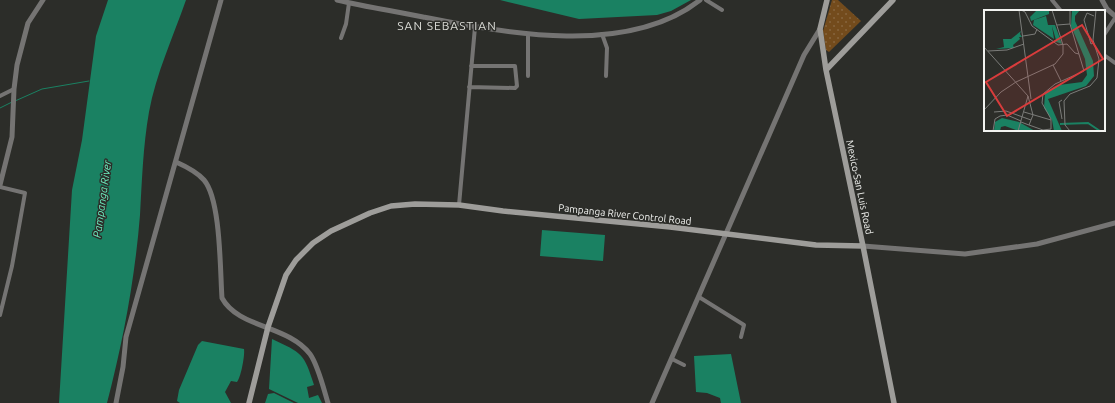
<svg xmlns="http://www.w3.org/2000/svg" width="1115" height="403" font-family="Ubuntu,sans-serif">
<defs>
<pattern id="park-dots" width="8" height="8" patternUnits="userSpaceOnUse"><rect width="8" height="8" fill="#734b1c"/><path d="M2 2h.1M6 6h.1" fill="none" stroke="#87653d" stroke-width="1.8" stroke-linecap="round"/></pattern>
</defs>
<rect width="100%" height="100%" fill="#2c2d29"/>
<path fill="url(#park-dots)" d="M832 0H838L861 21 829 52 826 50 823 31Z"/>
<path fill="#1a8162" d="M108 0H186C173 37 156 74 149 112 143 146 142 181 140 215 135 278 123 342 107 403H59L72 190 82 140 96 36Z
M500 0H691L671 11 657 15 579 19Z
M542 230 605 235 603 261 540 256Z
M272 339C302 353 304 353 314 385L307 387 309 398 318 395 322 403H298L269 389Z
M202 341 244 349C245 355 241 377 237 382L231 381 225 392 231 403H180L177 401 179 390 198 345Z
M731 354 741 403H721L720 398 707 393 696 392 694 356Z
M274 393 294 403H265L268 394Z"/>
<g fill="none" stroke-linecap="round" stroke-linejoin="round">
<path stroke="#1a8162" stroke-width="1" d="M15 101 42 89 89 81
M0 108 12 102"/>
<path stroke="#757473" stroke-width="4" d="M706 0 722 10
M1052 0 1061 11
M528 34V76
M602 34 607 48 606 76
M1104 35 1115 18
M341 38 346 24 349 3
M1104 55 1115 63
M469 87 515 88 517 86 515 66H471
M0 96 14 89
M0 187 25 193 12 266 0 315
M459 205 475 27
M699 297 744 325 741 337
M672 359 684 365"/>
<path stroke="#757473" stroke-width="5" d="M337 0C366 7 394 11 423 17 506 33 628 57 700 0
M1102 0 1107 9 1115 16
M176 162C185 166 197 172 204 180 221 200 220 271 222 298 238 328 288 325 310 354 318 365 324 390 328 403
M0 185 12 137 14 89 17 65 28 23 43 0
M863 246 965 254 1037 244 1115 223
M116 403 123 367 126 337 221 0
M652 403 804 55 820 29"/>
<path stroke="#9e9d9a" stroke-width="5.5" d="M893 0 826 70 863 246 894 403
M826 70 820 29 827 0
M249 403 268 327 286 275 296 260 313 243 331 231 370 213 391 206 415 204 459 205 503 211 670 227 816 245 863 246"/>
</g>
<g text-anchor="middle" stroke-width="3" stroke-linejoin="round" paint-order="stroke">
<g font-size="10" fill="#f2f3f0" stroke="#2c2d29">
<text transform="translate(860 187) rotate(78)" y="4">Mexico-San Luis Road</text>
<text transform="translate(625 214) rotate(6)" y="4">Pampanga River Control Road</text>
</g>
<g font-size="11" font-style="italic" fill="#6deec0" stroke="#2c2d29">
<text transform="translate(102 199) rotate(-82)" y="4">Pampanga River</text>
</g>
<g font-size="12" letter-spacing="1" fill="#dcddd8" stroke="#2c2d29">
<text x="447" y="30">SAN SEBASTIAN</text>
</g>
</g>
<g transform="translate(984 10)">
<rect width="121" height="121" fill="#2c2d29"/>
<path d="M53 0H65V4L47 11 46 7ZM88 0H96L91 6V11L109 51 110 66 102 76 64 89 78 121H70L68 110 60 98 61 83 75 75 98 72 103 65 101 49 87 16ZM62 6 64 15H71L78 34 70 31 72 30 68 16 70 29 49 15 50 10ZM37 21 36 24 38 27H35L36 29 29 35 30 38 12 39 20 37 19 29H27ZM18 108 35 112 51 121H35L21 116 17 117 16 121H10L11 112Z" fill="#1a8162"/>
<path fill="none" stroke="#1a8162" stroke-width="2" d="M76 114 104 113 116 121"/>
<path fill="none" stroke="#7b7c79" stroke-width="1" d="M35 0 47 89M37 0 41 2 48 16 74 35 83 34 91 43 95 44M73 15 86 14M39 26 51 24 53 19M109 33 107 34 100 10 103 3 110 6M0 37 44 86 34 121M4 41 23 40 40 34M69 55 77 71M32 72 71 54 79 44V35L68 0M78 90 75 92 78 109M0 100 17 82 32 72M10 102 22 101 47 110M40 102 67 110M37 112 45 115 49 105 44 86M45 115 59 120 67 119V109L58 93 59 84 71 74 100 61 86 14V0M9 121 11 109 16 106 23 105 37 111M86 121 81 115 80 91 86 84 106 76 113 68 115 49 109 30 112 0"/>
<path fill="#d93c3c" fill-opacity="0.15" stroke="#d93c3c" stroke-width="2" d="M98 15 119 49 23 106 2 72Z"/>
<rect width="121" height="121" fill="none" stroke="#f2f3f0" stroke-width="2"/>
</g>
</svg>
